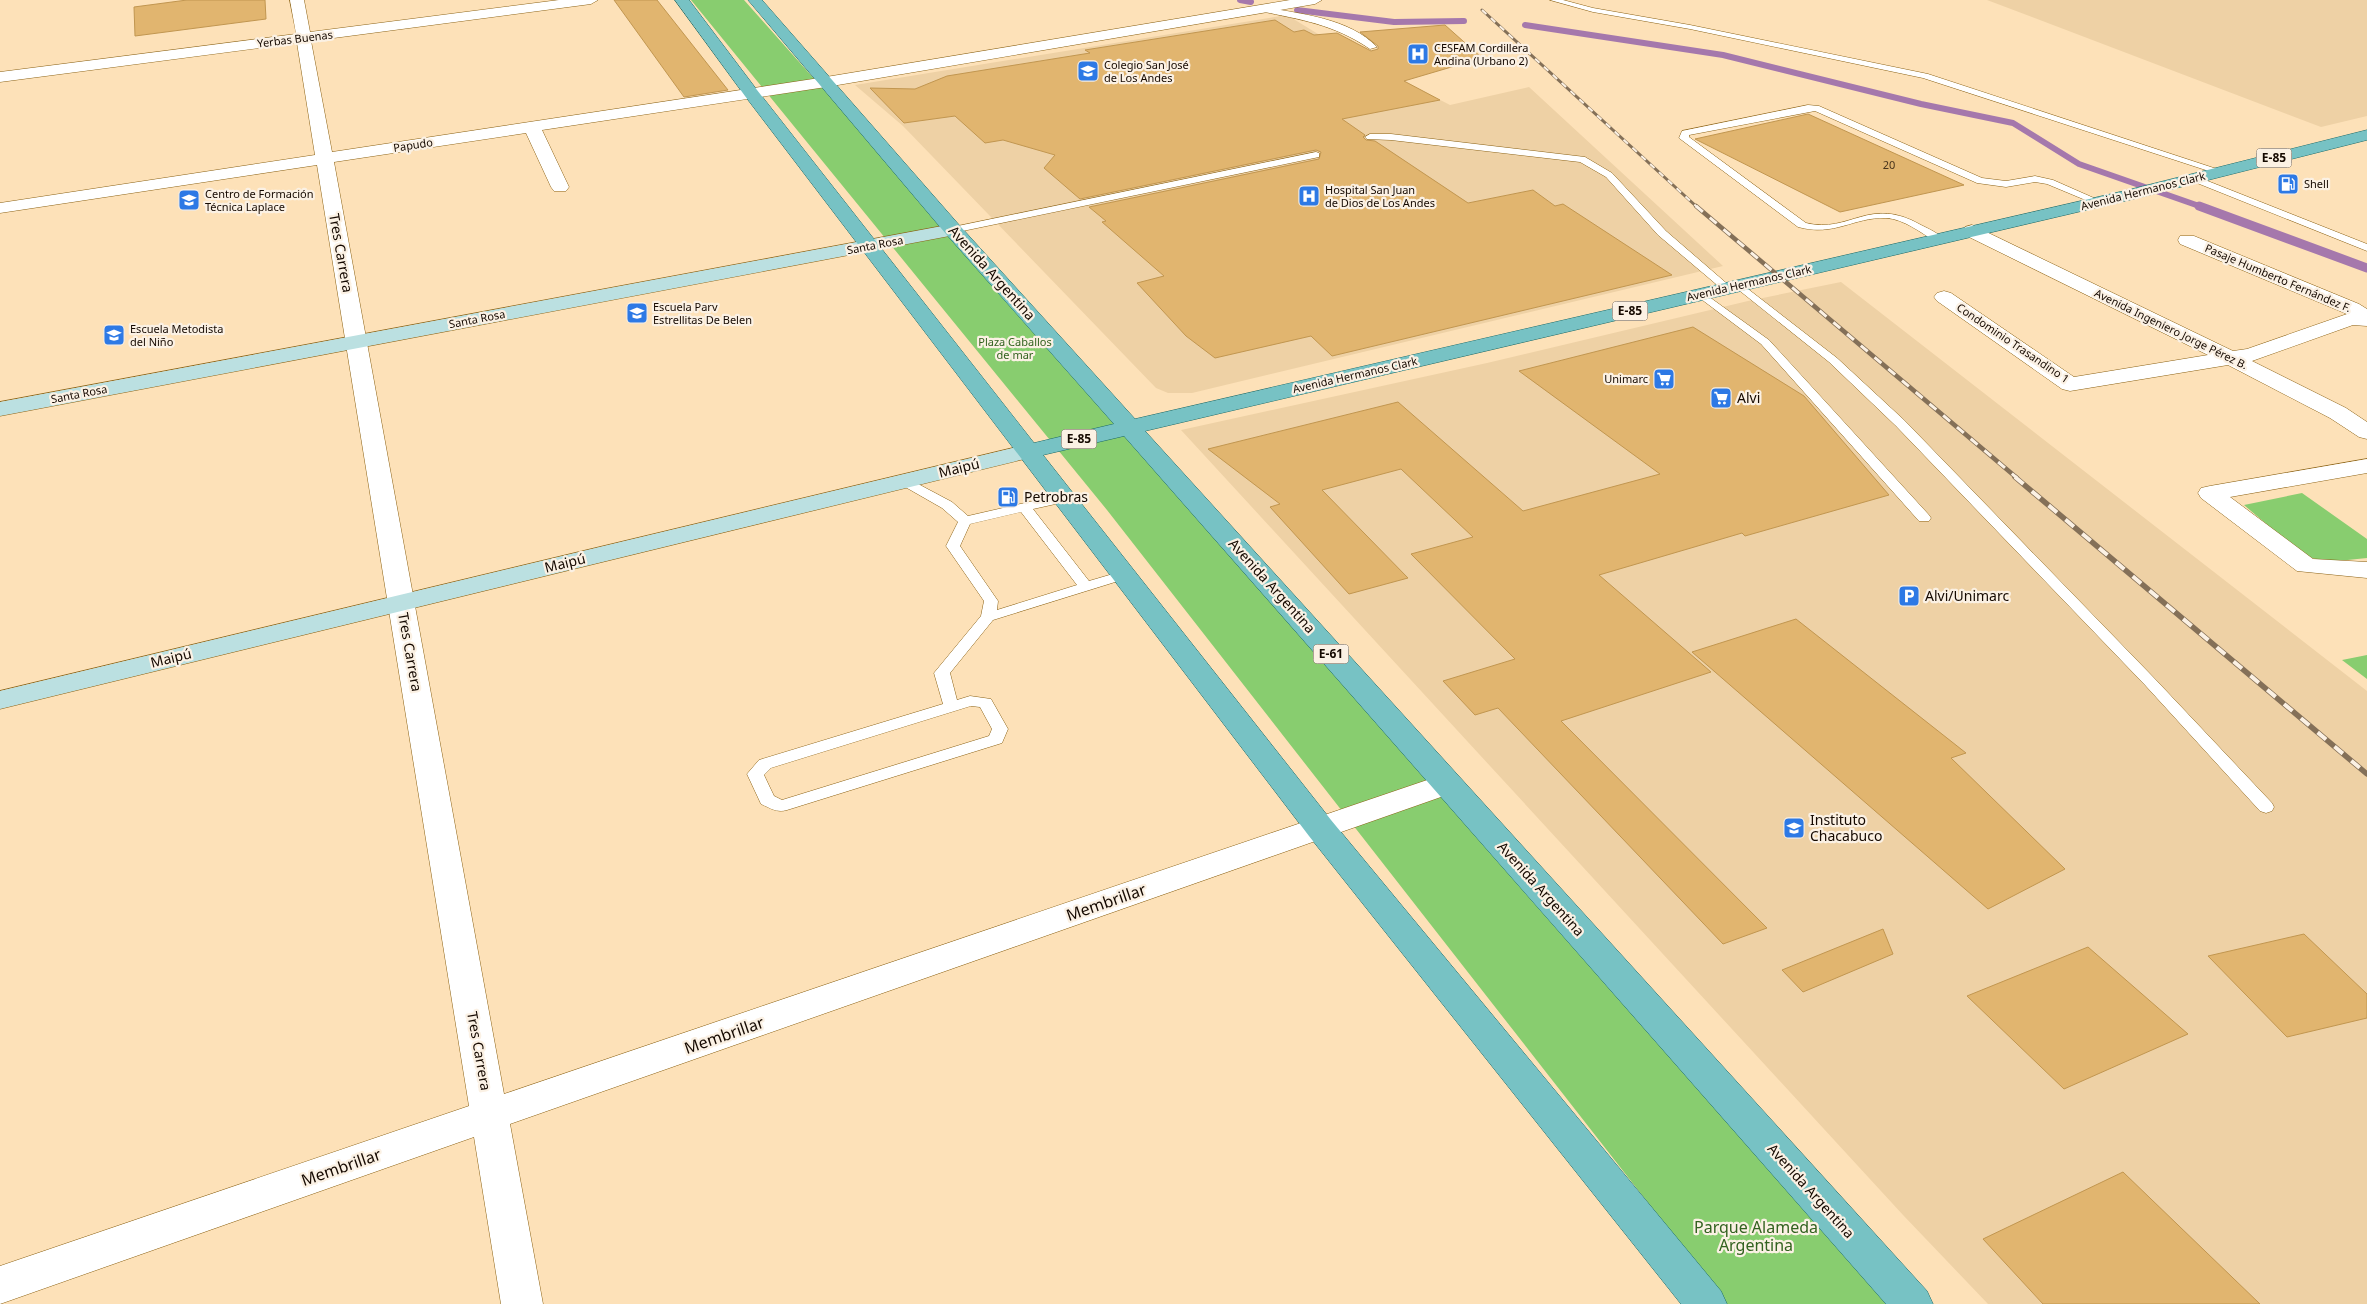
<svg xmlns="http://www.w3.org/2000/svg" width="2367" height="1304" font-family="'Noto Sans',sans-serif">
<rect width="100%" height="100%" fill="#fde1b8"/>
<path fill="#eed1a5" d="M1987 0H2367V116L2321 127Z
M1287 15 1349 53 1450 105 1529 87 1723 266 1192 393H1168L1156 388 903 126 855 85Z
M1841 282 2367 691V1304H1988L1903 1215 1181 430 1487 363 1748 301Z"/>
<path fill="#88cd6f" d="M691 0H744L1904 1304H1727L1107 510Z
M2302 493 2367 539V558L2328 562 2304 556 2244 505Z
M2367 655V679L2342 660Z"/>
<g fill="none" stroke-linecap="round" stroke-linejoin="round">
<path stroke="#a578ac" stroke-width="6" d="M1240 0 1251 2
M1297 10 1394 22 1464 21
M1525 25 1723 55 1921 104 2013 123 2079 164 2202 207"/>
<path stroke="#a578ac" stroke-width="9" d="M2199 206 2367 268"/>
</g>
<path fill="#e1b56f" stroke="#c19650" d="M187 0H265L266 19 135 36 134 7Z
M614 0H657L728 90 684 97Z
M1275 20 1294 32 1304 30 1314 35 1337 33 1371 51 1378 49V46L1360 32 1445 25 1482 58 1404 81 1440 100 1342 119 1365 135 1363 137 1366 140 1375 141 1468 203 1533 190 1555 206 1563 204 1672 275 1332 356 1311 336 1215 358 1186 336 1137 283 1164 276 1102 222 1106 221 1089 207 1319 159 1321 152 1316 150 1080 199 1044 168 1055 155 1003 140 985 143 955 116 904 123 870 88 915 89 947 76 1090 53 1085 50Z
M1808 114 1964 185 1840 212 1695 139Z
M1693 327 1804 396 1889 495 1745 536 1742 533 1599 575 1711 672 1561 721 1767 928 1723 944 1498 708 1475 715 1443 681 1515 659 1411 554 1473 537 1401 469 1322 490 1408 578 1349 594 1270 507 1280 504 1208 449 1398 402 1523 511 1660 474 1519 371Z
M1796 619 1966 753 1951 758 2065 869 1988 909 1692 652Z
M1883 929 1893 954 1803 992 1782 970Z
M2304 934 2367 994V1018L2287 1037 2208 956Z
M2088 947 2188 1034 2064 1089 1967 996Z
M2123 1172 2260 1304H2043L1983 1239Z"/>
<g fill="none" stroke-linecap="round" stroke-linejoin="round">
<g stroke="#8b6215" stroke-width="1">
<path id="lane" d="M1550 0H1563L1593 8 1690 25 1928 74 2226 172 2218 174 1923 78 1690 29 1593 12Z
M1263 7C1301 14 1349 18 1377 47L1370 49C1333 24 1302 20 1260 11L1259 9Z
M1808 105 1819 106 1982 178 2006 181 2035 176 2053 180 2103 202 2101 204H2095L2047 184 2035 182 2006 187 1977 183 1815 111 1689 135V137L1806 223C1850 234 1869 195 1921 225 1929 229 1938 233 1944 239L1939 242 1935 241C1921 233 1904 219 1886 218 1853 217 1835 237 1798 227L1679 138 1682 131Z
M1370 134H1391L1585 157 1612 173 1666 231 1732 288 1731 290H1723L1658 235 1606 177 1580 162 1391 140 1367 139 1365 137Z
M1316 152 1319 153V157L953 233 948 230 953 227Z
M2195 176 2367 244V251L2192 181 2190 179Z
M1739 282 1837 358 1904 420 2155 679 2272 803 2274 807 2272 811 2266 813 2260 811 2145 685 1896 426 1829 362 1735 287V283Z
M1701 291 1769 340 1929 515 1931 518 1929 521H1919L1761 344 1697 296 1696 294Z
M905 477 952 502 968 516 1064 494 1069 495 1071 498 1069 501 1033 509 1089 581 1123 571 1130 575 1128 578 993 620 950 673 957 700 970 696 991 699 1008 729 1002 743 787 810C777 813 770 808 761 804L747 774 759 760 943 704 934 673 981 616 984 601 946 546 958 522 942 508 900 484 898 481 900 478ZM1021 512 1077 585 997 610 998 601 960 546 970 524ZM971 706 980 707 992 729 989 736 782 800 774 796 764 775 771 768Z"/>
</g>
<g stroke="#8b6215" stroke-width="1">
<path id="street" d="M290 0H304L310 32 559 0H598L591 4 311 41 332 152 826 77 1290 0H1322L1315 4 826 87 542 130 569 187 566 191H554L551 187 526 133 334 162 504 1094 1436 777 1447 774 1458 777 1462 784 1458 791 510 1124 543 1304H501L474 1137 0 1304V1266L469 1106 317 165 0 213V203L315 155 297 43 0 82V72L296 34Z
M1972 225 2233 351 2247 349 2347 314 2180 244 2178 240 2180 236H2194L2359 304 2367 309V326L2353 325 2252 361 2346 408 2367 422V439L2359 437 2330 418 2228 365 2070 391 2062 389 1937 301 1934 297 1937 293 1944 291 1951 293 2074 377 2208 355 1965 235 1963 231 1965 227Z
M2367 459V473L2230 497 2313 559 2367 562V578L2297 571 2201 498 2198 493 2201 488 2210 486Z"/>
</g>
<g stroke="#8b6215" stroke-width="1">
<path id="secondary" d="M953 224 960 226 962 230 960 234 0 416V402Z
M1029 444 1037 446 1041 451 1037 456 0 709V691Z"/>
</g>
<g stroke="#1a6765" stroke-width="1">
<path id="primary" d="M675 0H689L757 90 1034 443 1114 424 946 234 748 0H762L960 226 1135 419 2128 190 2367 130V140L2129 200 1145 431 1927 1291 1933 1304H1886L1124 436 1043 455 1331 820 1721 1291 1727 1304H1681L1309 836 745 96Z"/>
</g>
<use href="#lane" fill="#fff" fill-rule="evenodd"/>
<use href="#street" fill="#fff" fill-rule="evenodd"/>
<use href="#secondary" fill="#bbe0e1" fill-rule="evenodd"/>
<use href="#primary" fill="#77c2c4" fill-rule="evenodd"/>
<g stroke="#847058" stroke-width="3">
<path id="rail-far2" d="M1482 10 1697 207"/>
</g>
<g stroke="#847058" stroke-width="4.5">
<path id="rail-far1" d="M1696 206 2017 478"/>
</g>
<g stroke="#847058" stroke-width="5.5">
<path id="rail" d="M2015 477 2367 774"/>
</g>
<use href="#rail-far2" stroke="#fbf1e4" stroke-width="2" stroke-dasharray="6" stroke-linecap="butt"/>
<use href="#rail-far1" stroke="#fbf1e4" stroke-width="3" stroke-dasharray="9" stroke-linecap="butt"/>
<use href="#rail" stroke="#fbf1e4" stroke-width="4" stroke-dasharray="11" stroke-linecap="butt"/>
</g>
<defs>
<g id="hospital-square" transform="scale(1.125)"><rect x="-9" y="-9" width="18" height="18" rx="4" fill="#2d79e5" stroke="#fbf1e4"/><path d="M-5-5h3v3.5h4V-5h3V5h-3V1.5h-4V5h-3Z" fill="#fff"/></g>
<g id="school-square" transform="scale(1.125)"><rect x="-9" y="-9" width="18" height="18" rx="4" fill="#2d79e5" stroke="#fbf1e4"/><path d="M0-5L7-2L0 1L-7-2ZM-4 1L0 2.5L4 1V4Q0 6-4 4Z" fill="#fff"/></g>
<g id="fuel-square" transform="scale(1.125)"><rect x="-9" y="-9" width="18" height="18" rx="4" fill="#2d79e5" stroke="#fbf1e4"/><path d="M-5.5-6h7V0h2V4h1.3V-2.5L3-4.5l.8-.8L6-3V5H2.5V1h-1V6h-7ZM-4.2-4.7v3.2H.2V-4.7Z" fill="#fff"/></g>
<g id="university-square" transform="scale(1.125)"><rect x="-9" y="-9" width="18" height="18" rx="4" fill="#2d79e5" stroke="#fbf1e4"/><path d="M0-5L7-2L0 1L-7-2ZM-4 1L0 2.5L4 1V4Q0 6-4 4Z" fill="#fff"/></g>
<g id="supermarket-square" transform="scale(1.125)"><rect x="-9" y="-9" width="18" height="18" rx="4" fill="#2d79e5" stroke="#fbf1e4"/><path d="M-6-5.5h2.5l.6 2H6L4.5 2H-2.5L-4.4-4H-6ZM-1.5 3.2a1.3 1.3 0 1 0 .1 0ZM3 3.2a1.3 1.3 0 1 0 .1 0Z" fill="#fff"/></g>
<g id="parking-square" transform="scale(1.125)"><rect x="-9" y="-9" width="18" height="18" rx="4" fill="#2d79e5" stroke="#fbf1e4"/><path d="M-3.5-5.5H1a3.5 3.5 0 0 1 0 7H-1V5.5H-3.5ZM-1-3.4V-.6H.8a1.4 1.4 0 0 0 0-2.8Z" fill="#fff"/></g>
</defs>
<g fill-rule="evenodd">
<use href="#hospital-square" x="1418" y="54"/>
<use href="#school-square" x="1088" y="71"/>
<use href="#fuel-square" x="2288" y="184"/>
<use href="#hospital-square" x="1309" y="196"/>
<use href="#university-square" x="189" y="200"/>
<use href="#school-square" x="637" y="313"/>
<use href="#school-square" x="114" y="335"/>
<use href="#supermarket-square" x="1664" y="379"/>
<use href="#supermarket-square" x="1721" y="398"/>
<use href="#fuel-square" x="1008" y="497"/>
<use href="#parking-square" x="1909" y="596"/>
<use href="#school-square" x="1794" y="828"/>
</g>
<g text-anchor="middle" stroke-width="4.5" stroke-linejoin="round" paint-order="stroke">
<g font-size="11" fill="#150900" stroke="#fbf1e4">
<text transform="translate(295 39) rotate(-7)" y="4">Yerbas Buenas</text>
<text transform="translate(413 145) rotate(-9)" y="4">Papudo</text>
<text transform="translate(2143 191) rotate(-14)" y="4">Avenida Hermanos Clark</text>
<text transform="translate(875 245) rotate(-11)" y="4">Santa Rosa</text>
<text transform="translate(2278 278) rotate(23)" y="4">Pasaje Humberto Fernández F.</text>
<text transform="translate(1749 283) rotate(-13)" y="4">Avenida Hermanos Clark</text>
<text transform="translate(477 319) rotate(-11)" y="4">Santa Rosa</text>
<text transform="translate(2171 329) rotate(26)" y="4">Avenida Ingeniero Jorge Pérez B.</text>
<text transform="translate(2013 343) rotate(34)" y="4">Condominio Trasandino 1</text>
<text transform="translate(1355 375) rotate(-13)" y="4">Avenida Hermanos Clark</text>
<text transform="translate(79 394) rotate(-11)" y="4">Santa Rosa</text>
</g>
<g font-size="11" fill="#150900" stroke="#fbf1e4" text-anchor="start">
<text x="1434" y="52">CESFAM Cordillera<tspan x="1434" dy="13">Andina (Urbano 2)</tspan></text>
<text x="1104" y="69">Colegio San José<tspan x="1104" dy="13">de Los Andes</tspan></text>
<text x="2304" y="188">Shell</text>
<text x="1325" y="194">Hospital San Juan<tspan x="1325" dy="13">de Dios de Los Andes</tspan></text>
<text x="205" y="198">Centro de Formación<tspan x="205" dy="13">Técnica Laplace</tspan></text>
<text x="653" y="311">Escuela Parv<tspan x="653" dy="13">Estrellitas De Belen</tspan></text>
<text x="130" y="333">Escuela Metodista<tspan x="130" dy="13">del Niño</tspan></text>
<text x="1648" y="383" text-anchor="end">Unimarc</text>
</g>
<g font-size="11" fill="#48341c">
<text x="1889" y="169">20</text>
</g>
<g font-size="11" fill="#32621f" stroke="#fbf1e4">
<text x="1015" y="346">Plaza Caballos<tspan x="1015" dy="13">de mar</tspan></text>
</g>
<g fill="#fbf1e4" stroke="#5a4f44" stroke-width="1">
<rect x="2256.5" y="148.5" width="35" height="19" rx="4"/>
<rect x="1612.5" y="301.5" width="35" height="19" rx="4"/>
<rect x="1061.5" y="429.5" width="35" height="19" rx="4"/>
<rect x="1313.5" y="644.5" width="35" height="19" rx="4"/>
</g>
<g font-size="12" font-weight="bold" fill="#150900">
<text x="2274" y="162">E-85</text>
<text x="1630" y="315">E-85</text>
<text x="1079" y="443">E-85</text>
<text x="1331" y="658">E-61</text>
</g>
<g font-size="14" fill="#150900" stroke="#fbf1e4">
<text transform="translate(341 253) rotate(80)" y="5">Tres Carrera</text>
<text transform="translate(992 273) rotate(48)" y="5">Avenida Argentina</text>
<text transform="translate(959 468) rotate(-14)" y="5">Maipú</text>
<text transform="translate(565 563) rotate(-14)" y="5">Maipú</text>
<text transform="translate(1272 586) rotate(48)" y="5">Avenida Argentina</text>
<text transform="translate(410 652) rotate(80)" y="5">Tres Carrera</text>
<text transform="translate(171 658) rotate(-14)" y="5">Maipú</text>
<text transform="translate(1541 889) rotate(48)" y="5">Avenida Argentina</text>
<text transform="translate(479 1051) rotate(80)" y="5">Tres Carrera</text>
<text transform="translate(1811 1191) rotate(48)" y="5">Avenida Argentina</text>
</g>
<g font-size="14" fill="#150900" stroke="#fbf1e4" text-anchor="start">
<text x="1737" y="403">Alvi</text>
<text x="1024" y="502">Petrobras</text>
<text x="1925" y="601">Alvi/Unimarc</text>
<text x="1810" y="825">Instituto<tspan x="1810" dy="16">Chacabuco</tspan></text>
</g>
<g font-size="16" fill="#150900" stroke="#fbf1e4">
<text transform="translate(1106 902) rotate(-19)" y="6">Membrillar</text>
<text transform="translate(724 1035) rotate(-19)" y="6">Membrillar</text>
<text transform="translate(341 1167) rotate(-19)" y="6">Membrillar</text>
</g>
<g font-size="16" fill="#32621f" stroke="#fbf1e4">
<text x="1756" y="1233">Parque Alameda<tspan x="1756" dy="18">Argentina</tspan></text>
</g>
</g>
</svg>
